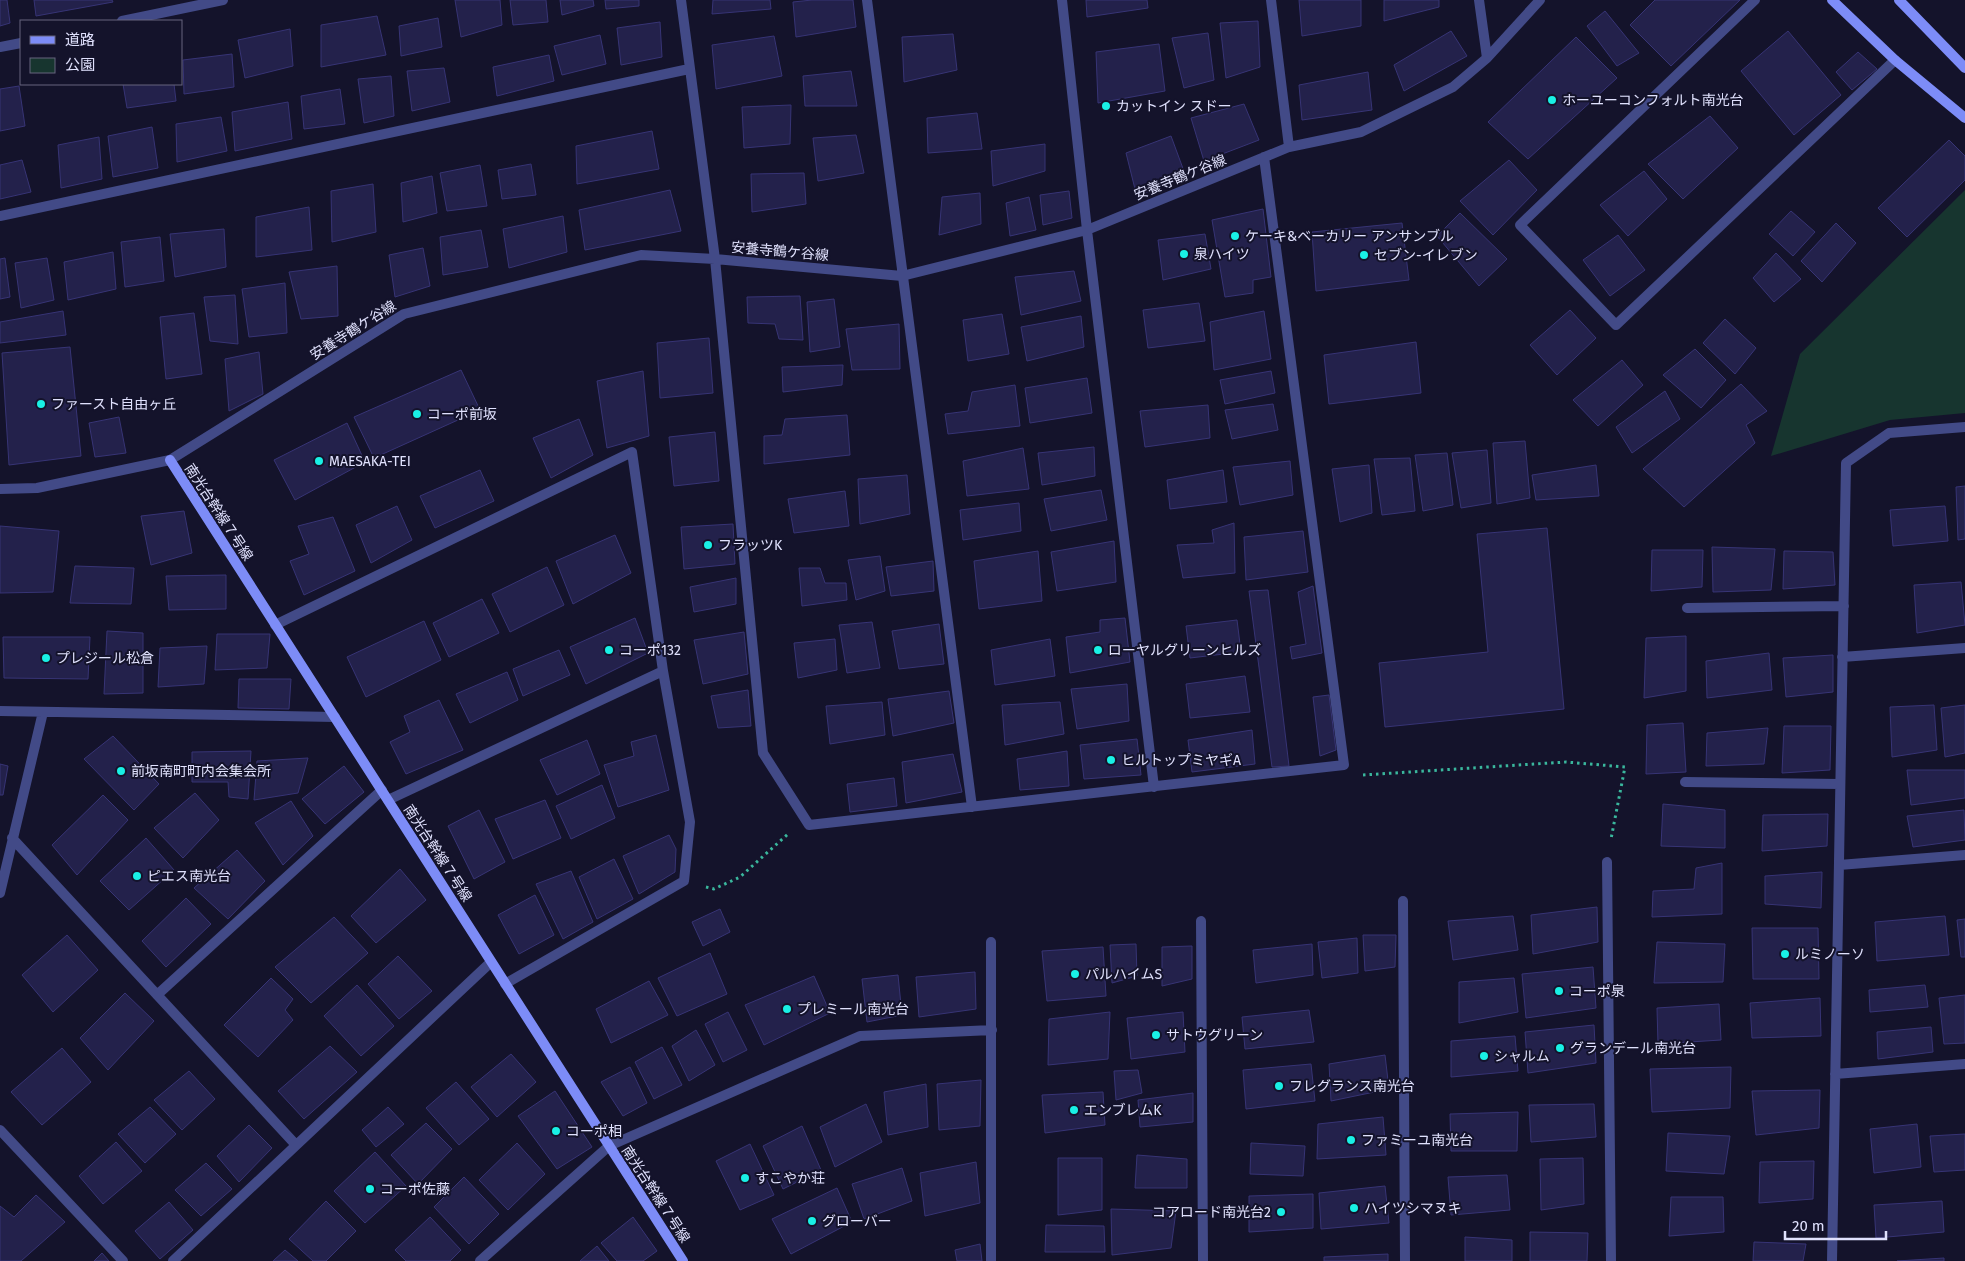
<svg xmlns="http://www.w3.org/2000/svg" width="1965" height="1261" font-family="'Fira Sans','Noto Sans JP',sans-serif">
<rect width="100%" height="100%" fill="#14132b"/>
<path fill="#17352f" d="M1965 190V413L1890 420 1771 456 1800 354Z"/>
<path fill="#23214b" stroke="#373475" d="M0 0H7L10 23 0 26Z
M34 0H112L113 2 36 16Z
M455 0H500L502 25 461 37Z
M510 0H546L548 22 513 25Z
M560 0H593L594 6 562 15Z
M605 0H639V6L606 9Z
M713 0H770L771 9 712 14Z
M812 0H853L856 27 796 37 793 2Z
M1086 0H1147L1148 8 1087 17Z
M1299 0H1361V26L1302 36Z
M1384 0H1439V7L1384 21Z
M1655 0H1740L1671 66 1630 25Z
M1605 11 1639 53 1617 66 1587 26Z
M377 16 386 55 321 67V25Z
M438 18 442 47 401 56 399 26Z
M1258 21 1260 67 1226 78 1220 23Z
M660 22 662 57 621 65 617 28Z
M290 29 293 66 245 78 238 40Z
M1451 31 1467 56 1404 91 1394 65Z
M1788 31 1841 95 1794 135 1741 71Z
M1208 33 1214 80 1184 88 1172 38Z
M953 34 957 70 904 82 902 37Z
M600 35 606 64 562 75 554 46Z
M774 36 782 76 716 89 712 45Z
M1576 37 1617 78 1528 159 1488 122Z
M1159 44 1165 91 1098 103 1096 52Z
M1858 52 1877 69 1852 90 1836 72Z
M232 54 234 87 184 94 183 60Z
M549 55 554 81 497 96 493 67Z
M444 68 450 102 412 111 407 71Z
M851 71 857 106H805L803 76Z
M1368 72 1372 110 1302 120 1299 85Z
M391 76 394 116 364 123 358 79Z
M123 84H174L176 101 127 108Z
M19 86 25 126 0 131V89Z
M340 89 345 124 304 129 301 96Z
M288 102 292 139 235 151 232 112Z
M1244 104 1259 140 1204 161 1191 118Z
M791 105 790 144 744 148 742 107Z
M977 113 982 149 928 153 927 118Z
M1710 116 1738 148 1683 199 1648 164Z
M221 117 227 151 177 162 176 124Z
M152 127 158 168 113 177 108 136Z
M652 131 659 169 577 184 576 146Z
M856 135 864 173 818 181 813 138Z
M1171 136 1185 174 1137 197 1126 153Z
M99 137 102 179 61 188 58 145Z
M1949 140 1965 156V180L1907 237 1878 208Z
M1045 144V171L993 186 991 151Z
M22 160 31 192 0 199V165Z
M1509 160 1537 190 1493 235 1460 201Z
M531 164 536 195 502 199 498 170Z
M480 165 487 206 447 211 440 173Z
M1644 171 1667 199 1628 236 1600 205Z
M804 173 806 204 752 212 751 174Z
M432 176 437 213 403 222 401 183Z
M373 184 376 232 332 242 331 191Z
M670 190 681 231 585 250 579 210Z
M1069 191 1072 218 1043 225 1040 195Z
M980 193 981 224 939 235 942 197Z
M1029 197 1036 230 1010 236 1006 203Z
M309 207 312 250 256 257V217Z
M1263 209 1271 277 1253 280V293L1225 297 1212 220Z
M1791 211 1815 232 1793 256 1769 234Z
M1460 213 1507 259 1479 286 1437 236Z
M563 216 567 252 509 268 503 229Z
M1402 223 1409 280 1316 291 1312 232Z
M1836 223 1856 243 1822 282 1801 261Z
M224 229 226 267 175 277 170 234Z
M481 230 488 267 443 275 440 237Z
M1205 234 1211 269 1163 280 1158 240Z
M1618 235 1645 270 1610 296 1583 260Z
M160 237 164 281 125 287 121 242Z
M423 248 430 286 395 297 389 255Z
M113 252 116 289 68 300 64 262Z
M1776 253 1801 279 1774 302 1753 278Z
M5 258 10 297 0 299V259Z
M47 258 54 300 21 308 15 263Z
M337 266 338 316 301 319 289 272Z
M1074 271 1081 301 1021 315 1015 277Z
M285 283 287 333 249 337 242 289Z
M235 295 238 344 210 341 204 297Z
M800 296 803 340 779 339 775 324 748 323 747 297Z
M834 299 840 347 810 352 807 302Z
M1199 303 1205 341 1148 348 1143 310Z
M1570 310 1596 338 1557 375 1530 345Z
M63 311 66 335 0 343V322Z
M1264 311 1271 359 1214 370 1210 322Z
M194 313 202 374 166 379 160 317Z
M1002 314 1009 354 968 361 963 320Z
M1081 316 1084 347 1027 361 1021 327Z
M1725 319 1756 348 1735 374 1703 343Z
M899 324 900 369 852 370 846 329Z
M709 338 713 393 660 398 657 343Z
M1416 342 1421 393 1329 404 1324 355Z
M70 347 81 456 9 465 2 353Z
M1695 349 1726 380 1701 408 1663 375Z
M259 352 263 394 229 411 225 359Z
M1622 360 1643 385 1598 426 1573 400Z
M843 365 842 385 783 392 782 367Z
M461 370 480 410 374 458 354 417Z
M643 371 649 436 607 448 597 381Z
M1271 371 1275 393 1225 404 1220 380Z
M1087 378 1092 413 1030 423 1025 388Z
M1741 384 1767 411 1746 425 1755 443 1684 507 1643 469Z
M1015 385 1020 426 948 434 945 414 968 411 972 392Z
M1665 391 1680 419 1632 453 1616 427Z
M1273 404 1278 430 1232 439 1225 410Z
M1208 405 1210 438 1145 447 1140 411Z
M847 415 850 455 764 464V436L782 435 785 419Z
M119 417 126 453 95 457 89 423Z
M579 419 593 455 551 478 533 438Z
M347 423 365 462 295 500 274 460Z
M715 432 719 481 674 486 669 437Z
M1525 441 1530 498 1497 504 1493 443Z
M1094 447 1095 476 1042 485 1038 453Z
M1023 448 1029 489 967 496 963 461Z
M1487 450 1491 503 1461 508 1452 453Z
M1447 453 1453 505 1423 511 1415 455Z
M1410 458 1415 511 1382 515 1374 459Z
M1290 461 1293 495 1240 505 1233 467Z
M1369 465 1372 513 1340 522 1332 469Z
M1596 465 1599 496 1536 500 1532 475Z
M480 470 494 501 435 528 420 496Z
M1223 470 1227 502 1170 509 1167 480Z
M907 475 910 514 860 524 858 479Z
M1965 486V539L1958 540 1956 487Z
M1101 490 1107 520 1051 531 1044 499Z
M845 491 849 526 794 533 788 499Z
M1019 503 1021 531 963 540 960 510Z
M397 506 412 540 371 563 356 525Z
M1945 506 1948 541 1893 546 1890 510Z
M184 511 192 553 151 565 141 516Z
M333 517 355 571 304 595 290 561 309 554 298 526Z
M1234 523 1235 573 1183 578 1177 545 1214 543 1212 530Z
M733 524 735 564 684 569 681 527Z
M0 526 59 531 53 592 0 593Z
M1547 528 1564 709 1385 727 1379 663 1488 652 1477 534Z
M1303 531 1308 572 1246 580 1244 537Z
M615 535 631 573 573 604 556 561Z
M1114 541 1116 582 1057 591 1051 552Z
M1712 547 1775 549 1771 590 1713 592Z
M1652 550H1703L1702 587 1651 591Z
M1038 551 1042 601 979 609 974 561Z
M1784 551 1833 552 1835 585 1783 589Z
M880 556 885 591 856 600 848 560Z
M933 561 934 591 891 596 886 567Z
M75 566 134 568 131 604 70 603Z
M547 567 564 605 510 632 492 594Z
M799 568H820L825 583H846L847 600 802 606Z
M226 575V609L169 610 166 576Z
M736 578V604L694 612 690 587Z
M1961 582 1965 625 1917 633 1914 585Z
M1313 586 1322 653 1292 659 1290 647 1306 644 1298 592Z
M1268 590 1289 766 1272 767 1249 591Z
M482 599 499 633 449 657 433 623Z
M635 618 648 653 586 684 570 647Z
M1125 618 1130 662 1070 673 1066 637 1100 632V620Z
M1237 620 1241 652 1190 658 1186 626Z
M424 621 441 660 366 697 347 657Z
M872 622 880 668 847 673 839 625Z
M939 624 944 664 899 669 892 631Z
M107 631 143 633V693L104 694Z
M744 632 748 674 703 684 694 640Z
M217 634H270L267 668 215 670Z
M1686 636V691L1644 698 1646 638Z
M3 637H90L88 679 4 678Z
M835 639 837 670 798 678 794 643Z
M1050 639 1055 676 995 685 991 650Z
M207 646 204 684 158 687 160 648Z
M559 650 570 675 523 696 513 669Z
M1769 653 1772 690 1707 698 1706 661Z
M1833 655V692L1786 697 1783 658Z
M507 672 518 700 470 723 456 694Z
M1245 676 1250 712 1190 718 1186 684Z
M239 679H291L289 709 238 708Z
M1127 684 1129 721 1077 729 1071 689Z
M748 690 751 726 718 728 711 696Z
M949 691 954 723 893 736 888 699Z
M1329 695 1336 750 1320 756 1313 697Z
M439 700 463 750 406 774 390 742 410 732 404 716Z
M882 702 885 735 830 744 826 706Z
M1060 702 1064 734 1005 745 1002 705Z
M1934 705 1937 750 1892 757 1890 707Z
M1965 705V753L1945 757 1941 708Z
M1683 723 1686 772 1646 774 1647 725Z
M1784 726H1831L1830 770 1782 773Z
M1768 728 1764 764 1706 766 1707 733Z
M1252 730 1255 764 1192 772 1188 740Z
M656 735 669 790 618 807 604 765 634 756 631 742Z
M113 736 159 784 134 810 84 759Z
M1137 739 1141 775 1084 779 1080 745Z
M587 740 600 774 557 795 540 760Z
M251 751 248 799 229 797 228 782H192V752Z
M1067 751 1069 786 1020 790 1017 759Z
M953 754 962 792 906 803 902 762Z
M308 758 298 793 254 800 257 761Z
M0 764 8 766 3 795H0Z
M344 766 364 792 325 824 302 799Z
M1907 770H1965V798L1911 805Z
M894 778 897 806 850 812 847 784Z
M602 785 615 818 571 839 556 806Z
M195 793 219 820 183 858 154 828Z
M103 795 128 820 77 875 52 845Z
M545 800 561 838 513 859 495 819Z
M291 801 313 836 283 865 255 823Z
M1663 804 1725 810V848L1661 846Z
M479 810 505 862 474 879 448 826Z
M1964 810 1965 840 1913 847 1907 816Z
M1828 814 1827 846 1762 851 1763 815Z
M669 835 676 849 675 872 639 894 623 856Z
M146 838 174 870 129 910 100 881Z
M237 850 265 881 228 919 194 888Z
M614 859 633 899 597 919 579 877Z
M1722 863V914L1652 917 1653 891 1694 889 1696 868Z
M400 869 426 900 376 943 351 916Z
M571 871 593 922 563 939 536 884Z
M1822 872 1821 908 1765 904V876Z
M535 895 554 935 519 954 498 915Z
M186 898 211 924 166 967 142 941Z
M1597 907 1598 942 1533 954 1531 915Z
M720 909 730 932 703 946 692 922Z
M1513 916 1518 950 1453 960 1448 921Z
M1945 916 1949 955 1877 961 1875 922Z
M334 917 368 953 311 1003 275 967Z
M1965 919V957H1961L1957 920Z
M1752 928H1818L1819 979H1753Z
M67 935 98 970 53 1012 22 975Z
M1363 935H1396L1395 967 1365 971Z
M1357 938 1358 973 1322 978 1318 942Z
M1657 942 1725 944 1723 982 1654 983Z
M1136 944 1137 976 1112 983 1110 945Z
M1312 944 1313 975 1256 983 1253 950Z
M1192 946V979L1162 986V947Z
M1103 947 1106 996 1047 1001 1042 951Z
M710 953 727 994 677 1016 658 978Z
M398 956 432 991 399 1019 368 984Z
M1593 967 1596 1008 1526 1018 1522 974Z
M975 972 976 1009 919 1017 916 977Z
M898 975 902 1015 867 1022 862 979Z
M814 976 830 1013 764 1045 745 1005Z
M271 978 293 999 285 1010 293 1020 258 1057 224 1025Z
M1514 978 1518 1012 1459 1023V982Z
M649 981 668 1015 611 1043 596 1009Z
M357 985 394 1026 361 1056 324 1016Z
M1925 985 1928 1007 1870 1012 1869 990Z
M125 993 154 1021 108 1070 80 1038Z
M1965 995V1043L1944 1044 1939 998Z
M1820 998 1821 1036 1752 1038 1750 1003Z
M1719 1004 1721 1040 1658 1044 1657 1008Z
M1309 1010 1314 1042 1245 1049 1242 1017Z
M728 1012 747 1050 723 1062 705 1024Z
M1110 1012 1108 1059 1048 1065 1049 1019Z
M1183 1012 1185 1052 1131 1059 1127 1018Z
M1594 1025 1596 1063 1528 1073 1525 1032Z
M1931 1027 1933 1052 1878 1059 1877 1032Z
M696 1030 715 1065 689 1081 672 1046Z
M1515 1036 1518 1071 1451 1077V1041Z
M330 1046 357 1072 304 1119 278 1091Z
M662 1047 682 1085 654 1099 635 1062Z
M62 1048 91 1082 42 1125 11 1092Z
M511 1054 536 1082 497 1117 471 1087Z
M1385 1055 1389 1089 1331 1101 1329 1064Z
M1311 1064 1315 1101 1246 1109 1243 1070Z
M630 1067 647 1103 623 1116 601 1082Z
M1731 1067 1730 1108 1652 1112 1650 1069Z
M1138 1070 1142 1093 1116 1100 1114 1071Z
M189 1071 215 1099 182 1130 154 1100Z
M981 1080 980 1126 939 1130 937 1084Z
M456 1082 489 1119 459 1145 426 1108Z
M926 1084 928 1127 888 1135 884 1092Z
M1820 1090 1819 1128 1756 1135 1752 1091Z
M555 1091 592 1147 557 1169 518 1116Z
M1103 1092 1105 1125 1045 1133 1042 1095Z
M1193 1093V1122L1140 1127 1138 1100Z
M866 1104 882 1142 835 1167 820 1127Z
M1594 1104 1596 1137 1531 1142 1529 1105Z
M150 1107 176 1134 145 1163 118 1134Z
M388 1107 404 1124 376 1147 362 1130Z
M1518 1112 1517 1151H1451L1450 1114Z
M1383 1117 1386 1155 1317 1159 1318 1124Z
M426 1123 452 1149 418 1184 391 1155Z
M1917 1124 1921 1167 1874 1173 1870 1129Z
M249 1125 272 1148 239 1182 217 1156Z
M802 1126 821 1170 783 1189 763 1146Z
M1668 1133 1730 1136 1724 1174 1666 1171Z
M1965 1134V1170L1934 1172 1930 1136Z
M116 1142 142 1171 103 1204 79 1176Z
M517 1143 545 1174 508 1210 479 1180Z
M1251 1143 1305 1146 1303 1176 1250 1174Z
M750 1144 774 1195 740 1210 716 1161Z
M375 1152 406 1186 365 1223 334 1191Z
M1137 1155 1187 1159V1188H1135Z
M1058 1158H1102V1210L1058 1215Z
M1583 1158 1584 1204 1541 1210 1540 1159Z
M1814 1161 1813 1199 1759 1203 1760 1162Z
M976 1162 980 1203 925 1216 920 1173Z
M206 1163 232 1189 201 1216 175 1190Z
M902 1168 912 1201 864 1219 852 1184Z
M1507 1175 1510 1210 1451 1215 1448 1177Z
M464 1177 499 1214 469 1244 434 1207Z
M1385 1186 1389 1223 1321 1229 1319 1193Z
M837 1188 852 1222 791 1254 772 1219Z
M1313 1194V1228L1249 1232V1196Z
M36 1195 65 1222 21 1261H0V1206L14 1217Z
M1671 1197H1723L1724 1232 1669 1236Z
M326 1201 356 1231 326 1261H313L289 1239Z
M1942 1201 1944 1232 1876 1238 1874 1205Z
M169 1202 193 1230 160 1259 135 1231Z
M1111 1209 1176 1211 1171 1248 1112 1255Z
M430 1217 461 1250 450 1261H406L395 1250Z
M633 1217 657 1251 643 1261H617L601 1243Z
M1046 1225 1104 1226 1105 1252H1045Z
M1530 1232 1588 1233 1587 1261H1530Z
M1465 1237 1512 1240V1261H1465Z
M1754 1242 1806 1244 1803 1261H1753Z
M980 1244 982 1261H957L955 1250Z
M597 1246 609 1261H580Z
M285 1250 298 1261H273Z
M102 1253 109 1261H94Z
M1388 1254V1261H1324V1257Z
M1944 1258V1261H1897Z"/>
<g fill="none" stroke-linecap="round" stroke-linejoin="round">
<path stroke="#3ab79d" stroke-width="3" stroke-dasharray="2.5 4" stroke-linecap="butt" d="M1363 775 1566 762 1625 767 1611 839
M706 887 714 889 740 877 788 834"/>
<path stroke="#424a87" stroke-width="10" d="M1755 0 1520 225 1616 325 1895 60"/>
<path stroke="#424a87" stroke-width="10" d="M681 0 715 259 763 753 809 825 1344 765 1264 157
M867 0 972 807
M1062 0 1087 230 1154 787
M1271 0 1289 147
M1479 0 1487 58
M122 21 223 0
M0 47 21 43
M0 216 689 69
M0 489 37 488 170 460 404 314 641 255 715 259 902 276 1087 230 1289 147 1361 132 1453 87 1487 58 1540 0
M1687 608 1844 606
M275 625 632 452 663 671 690 822 684 881 505 984
M1842 657 1965 648
M0 711 335 717
M1685 782 1840 784
M388 800 663 671
M12 838 296 1145
M1607 862 1611 1261
M1839 865 1965 855
M0 893 43 712
M1403 901 1405 1261
M1201 921 1203 1261
M991 942V1261
M157 995 382 790
M1835 1074 1965 1064
M0 1130 123 1261
M173 1261 491 962
M480 1261 609 1146 860 1036 992 1030
M1832 1261 1846 463 1889 433 1965 427"/>
<path stroke="#7d8cf7" stroke-width="10" d="M1832 0 1895 60 1965 118
M1899 0 1965 68
M170 460 683 1261"/>
</g>
<g fill="#19f0e5" stroke="#14132b" stroke-width="2">
<circle cx="1552" cy="100" r="5"/>
<circle cx="1106" cy="106" r="5"/>
<circle cx="1235" cy="236" r="5"/>
<circle cx="1184" cy="254" r="5"/>
<circle cx="1364" cy="255" r="5"/>
<circle cx="41" cy="404" r="5"/>
<circle cx="417" cy="414" r="5"/>
<circle cx="319" cy="461" r="5"/>
<circle cx="708" cy="545" r="5"/>
<circle cx="609" cy="650" r="5"/>
<circle cx="1098" cy="650" r="5"/>
<circle cx="46" cy="658" r="5"/>
<circle cx="1111" cy="760" r="5"/>
<circle cx="121" cy="771" r="5"/>
<circle cx="137" cy="876" r="5"/>
<circle cx="1785" cy="954" r="5"/>
<circle cx="1075" cy="974" r="5"/>
<circle cx="1559" cy="991" r="5"/>
<circle cx="787" cy="1009" r="5"/>
<circle cx="1156" cy="1035" r="5"/>
<circle cx="1560" cy="1048" r="5"/>
<circle cx="1484" cy="1056" r="5"/>
<circle cx="1279" cy="1086" r="5"/>
<circle cx="1074" cy="1110" r="5"/>
<circle cx="556" cy="1131" r="5"/>
<circle cx="1351" cy="1140" r="5"/>
<circle cx="745" cy="1178" r="5"/>
<circle cx="370" cy="1189" r="5"/>
<circle cx="1354" cy="1208" r="5"/>
<circle cx="1281" cy="1212" r="5"/>
<circle cx="812" cy="1221" r="5"/>
</g>
<g text-anchor="middle" stroke-width="4" stroke-linejoin="round" paint-order="stroke">
<g font-size="14" fill="#e0e1fd" stroke="#14132b" text-anchor="start">
<text x="1562" y="105">ホーユーコンフォルト南光台</text>
<text x="1116" y="111">カットイン スドー</text>
<text x="1245" y="241">ケーキ&amp;ベーカリー アンサンブル</text>
<text x="1194" y="259">泉ハイツ</text>
<text x="1374" y="260">セブン-イレブン</text>
<text x="51" y="409">ファースト自由ヶ丘</text>
<text x="427" y="419">コーポ前坂</text>
<text x="329" y="466">MAESAKA-TEI</text>
<text x="718" y="550">フラッツK</text>
<text x="619" y="655">コーポ132</text>
<text x="1108" y="655">ローヤルグリーンヒルズ</text>
<text x="56" y="663">プレジール松倉</text>
<text x="1121" y="765">ヒルトップミヤギA</text>
<text x="131" y="776">前坂南町町内会集会所</text>
<text x="147" y="881">ピエス南光台</text>
<text x="1795" y="959">ルミノーソ</text>
<text x="1085" y="979">パルハイムS</text>
<text x="1569" y="996">コーポ泉</text>
<text x="797" y="1014">プレミール南光台</text>
<text x="1166" y="1040">サトウグリーン</text>
<text x="1570" y="1053">グランデール南光台</text>
<text x="1494" y="1061">シャルム</text>
<text x="1289" y="1091">フレグランス南光台</text>
<text x="1084" y="1115">エンブレムK</text>
<text x="566" y="1136">コーポ相</text>
<text x="1361" y="1145">ファミーユ南光台</text>
<text x="755" y="1183">すこやか荘</text>
<text x="380" y="1194">コーポ佐藤</text>
<text x="1364" y="1213">ハイツシマヌキ</text>
<text x="1271" y="1217" text-anchor="end">コアロード南光台2</text>
<text x="822" y="1226">グローバー</text>
</g>
<g font-size="14" fill="#e0e1fd" stroke="#14132b">
<text transform="translate(1180 177) rotate(-22)" y="5">安養寺鶴ケ谷線</text>
<text transform="translate(780 251) rotate(5)" y="5">安養寺鶴ケ谷線</text>
<text transform="translate(353 330) rotate(-32)" y="5">安養寺鶴ケ谷線</text>
<text transform="translate(219 512) rotate(57)" y="5">南光台幹線７号線</text>
<text transform="translate(438 853) rotate(57)" y="5">南光台幹線７号線</text>
<text transform="translate(656 1194) rotate(57)" y="5">南光台幹線７号線</text>
</g>
</g>
<rect x="20" y="20" width="162" height="65" fill="#14132b" stroke="#66657f"/>
<rect x="30" y="36" width="25" height="8" fill="#7d8cf7" stroke="#66657f"/>
<text x="65" y="45" font-size="15" fill="#e0e1fd">道路</text>
<rect x="30" y="58" width="25" height="15" fill="#17352f" stroke="#66657f"/>
<text x="65" y="70" font-size="15" fill="#e0e1fd">公園</text>
<path d="M1785 1231v8h101v-8" fill="none" stroke="#e0e1fd" stroke-width="2.5"/>
<text x="1792" y="1231" font-size="15" fill="#e0e1fd" stroke="#14132b" stroke-width="4" paint-order="stroke">20 m</text>
</svg>
